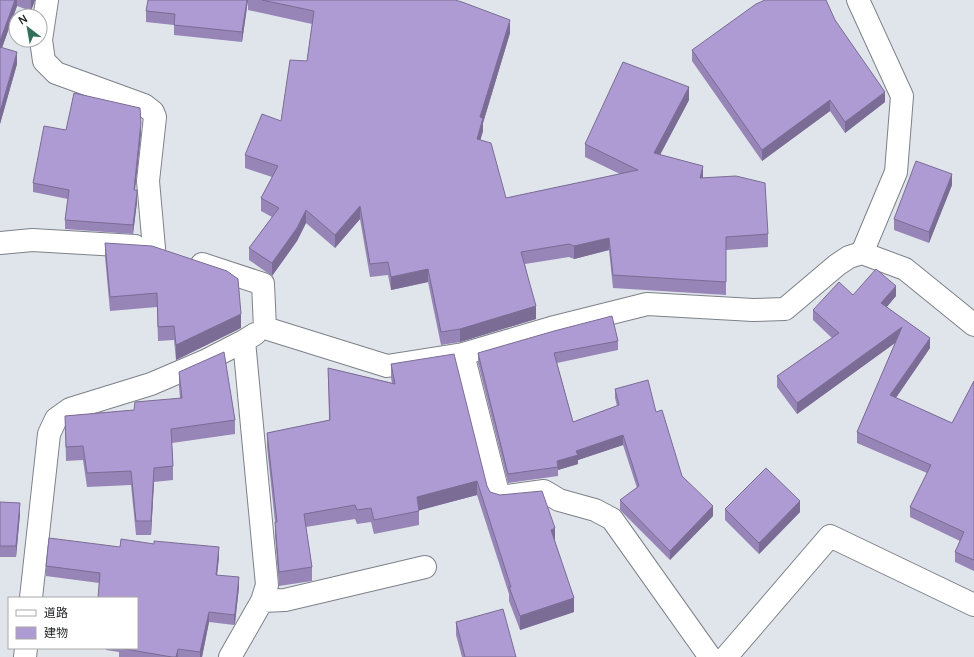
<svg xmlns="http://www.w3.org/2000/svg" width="974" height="657" font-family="Manrope,'Noto Sans JP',sans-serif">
<rect width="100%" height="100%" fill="#e0e5ec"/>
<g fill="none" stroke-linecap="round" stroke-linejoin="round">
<g stroke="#7d8188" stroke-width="24">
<path id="minor" d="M47 0 41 40 44 61 56 73 144 105 153 112 155 117 148 181 154 248
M858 0 902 96 896 172 862 253
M0 243 32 240 135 246
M202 264 263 284 265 328 387 366 463 354 551 328 647 304 753 310 785 309 837 265 849 257 862 253 905 269 974 325
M463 354 499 497 544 491 559 500 595 510 612 519 710 657
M31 598 49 434 56 419 70 409 151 384 207 360 244 341
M262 601 285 600 425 567
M25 657 26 648
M230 657 262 601 267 585 244 341 255 334
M726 657 830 536 974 605"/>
</g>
<use href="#minor" stroke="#fff" stroke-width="22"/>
</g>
<path fill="#9685b6" d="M0 0H35L31 11 17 6 2 48 17 64 0 124Z
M248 0 242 42 174 35V25L146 22V11Z
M248 0H455L510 33 483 123V131L480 140 506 198 620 174 585 157V144L689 100 660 155 703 178 768 234V247L726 250V295L613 288 609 250 574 259 569 257 525 264 536 319 460 342 441 345 428 282 391 290 388 275 370 277 360 219 335 248 306 223 297 241 272 276 249 260V248L272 217 261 211V198L272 177 245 168V155L281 121 307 61 312 24 248 10Z
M835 20 885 102 845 133 830 111 762 161 692 61V50Z
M66 130 141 133 135 190 137 202 133 234 65 229V220L68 199 33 192V183Z
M952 185 929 243 894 230V219Z
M105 243 241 328 176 360 174 340 158 341 157 307 110 311 105 257Z
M853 295 896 296 886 307 930 348 896 398 952 423 974 381V571L955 562V552L960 541 910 517V507L927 473 857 443V432L896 342 797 414 777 387V376L832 338 813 320V310Z
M618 341V350L557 363 573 422 617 406 615 398V389L656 412 682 476 713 516 670 560 620 510V500L637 488 623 445 578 460V464L558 470V476L508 483 478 363V353Z
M391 364 487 486 490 492 555 541 574 612 520 630 509 601V594L477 495 419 510V525L374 534 371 522 357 524 355 519 306 527 312 567V581L279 586 275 536V522L267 447V433L329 420 328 368 392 383 391 378Z
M179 372 235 420V434L172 443 173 466V480L154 482 151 535H136L131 485 87 487 83 460 66 461 65 416 134 410 180 399 179 386Z
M0 502 20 514 16 557H0Z
M725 509 800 512 759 554 725 520Z
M120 547 219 557 217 575 239 587 235 623 234 625 209 622 202 657H119V652L106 650V648H137L99 583 46 576V566Z
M456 622 516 657H462L456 635Z"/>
<path fill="#7a6c94" d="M15 0H17V6L0 53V41Z
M31 0H35L31 11Z
M247 0H248L242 42V32Z
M510 20V33L483 123V131L477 152V139L480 117Z
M17 52V64L0 124V112Z
M689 87V100L654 166V153Z
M885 92V102L845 133V122Z
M830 100V111L762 161V150Z
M141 123V133L134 199V190Z
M703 166V179L700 178Z
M952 174V185L929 243V232Z
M137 193V202L133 234V225Z
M360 206V219L335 248V235Z
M306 210V223L297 241 272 276V263Z
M609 238V250L574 259V246Z
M428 269V282L391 290V277Z
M896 286V296L881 314V303Z
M536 306V319L460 342V329Z
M241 314V328L176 360V345Z
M902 327V338L797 414V403Z
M930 338V348L890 406V395Z
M623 435V445L578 460V464L558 470 557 461 576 451Z
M154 468V482L151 535V521Z
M477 481V495L417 511V497Z
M800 501V512L759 554V543Z
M20 503V514L16 557V546Z
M713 506V516L670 560V551Z
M555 528V542L551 530Z
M219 547V557L216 585V575Z
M239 577V587L235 623 234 625V615Z
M574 598V612L520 630V616Z
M209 612V622L202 657H200V652Z
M178 649V657H176Z"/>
<path fill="#ae9bd4" stroke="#7a6c94" d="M0 0H15L0 41Z
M148 0H247L242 32 174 25 175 14 146 11Z
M262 0H455L462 2 510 20 480 117 483 118 477 139 491 143 506 198 638 170 585 144 623 62 689 87 654 153 703 166 700 178 736 176 765 183 768 234 726 237V282L613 275 609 238 574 246 569 244 521 252 536 306 460 329 441 332 428 269 391 277 388 262 370 264 360 206 335 235 306 210 297 228 272 263 249 248 279 208 261 198 278 166 245 155 262 114 281 121 290 60 307 61 314 11Z
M765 0H826L835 20 885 92 845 122 830 100 762 150 692 50 756 4Z
M0 47 17 52 0 112Z
M74 93 140 108 141 123 134 190H137V193L133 225 65 220 69 190 33 183 44 126 66 130Z
M916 161 952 174 929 232 894 219Z
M105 243 152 246 227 271 238 279 241 314 176 345 174 326 158 327 157 293 110 297Z
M876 269 896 286 881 303 930 338 890 395 952 423 974 381V560L955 552 964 532 910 507 931 465 857 432 902 327 797 403 777 376 839 333 813 310 839 282 853 295Z
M612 316 618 341 554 353 573 422 619 405 615 389 648 380 656 412 662 410 682 476 713 506 670 551 620 500 639 486 623 435 576 451 578 455 557 461 558 467 508 474 478 353 554 331Z
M224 352 235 420 171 429 173 466 154 468 151 521H136L131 471 87 473 83 446 66 447 65 416 134 410 135 402 182 398 179 372Z
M454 354 487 486 490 492 500 495 542 491 555 528 551 530 574 598 520 616 509 587H511L477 481 417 497 419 511 374 520 371 508 357 510 355 505 304 514 312 567 279 572 275 522H277L267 433 330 420 328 368 395 384 391 364Z
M766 468 800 501 759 543 725 509Z
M0 502 20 503 16 546H0Z
M49 538 120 547 121 539 154 544V541L219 547 216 575 239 577 235 613 234 615 209 612 200 652 178 649 176 657H172L119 648H137V598H98L100 573 46 566Z
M503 609 516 657H465L456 622Z"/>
<rect x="8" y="597" width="130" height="52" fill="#ffffff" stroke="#a7a8a9"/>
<rect x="16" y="610" width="20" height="6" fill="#ffffff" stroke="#a7a8a9"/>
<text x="44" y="617" font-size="12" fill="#242628">道路</text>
<rect x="16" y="627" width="20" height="12" fill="#ae9bd4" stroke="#a7a8a9"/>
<text x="44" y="637" font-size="12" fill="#242628">建物</text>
<g transform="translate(28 28) rotate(329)"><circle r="19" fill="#ffffff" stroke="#a7a8a9"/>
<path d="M0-3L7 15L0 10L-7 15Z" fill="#33705c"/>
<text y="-6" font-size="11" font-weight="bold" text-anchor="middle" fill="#242628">N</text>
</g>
</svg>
